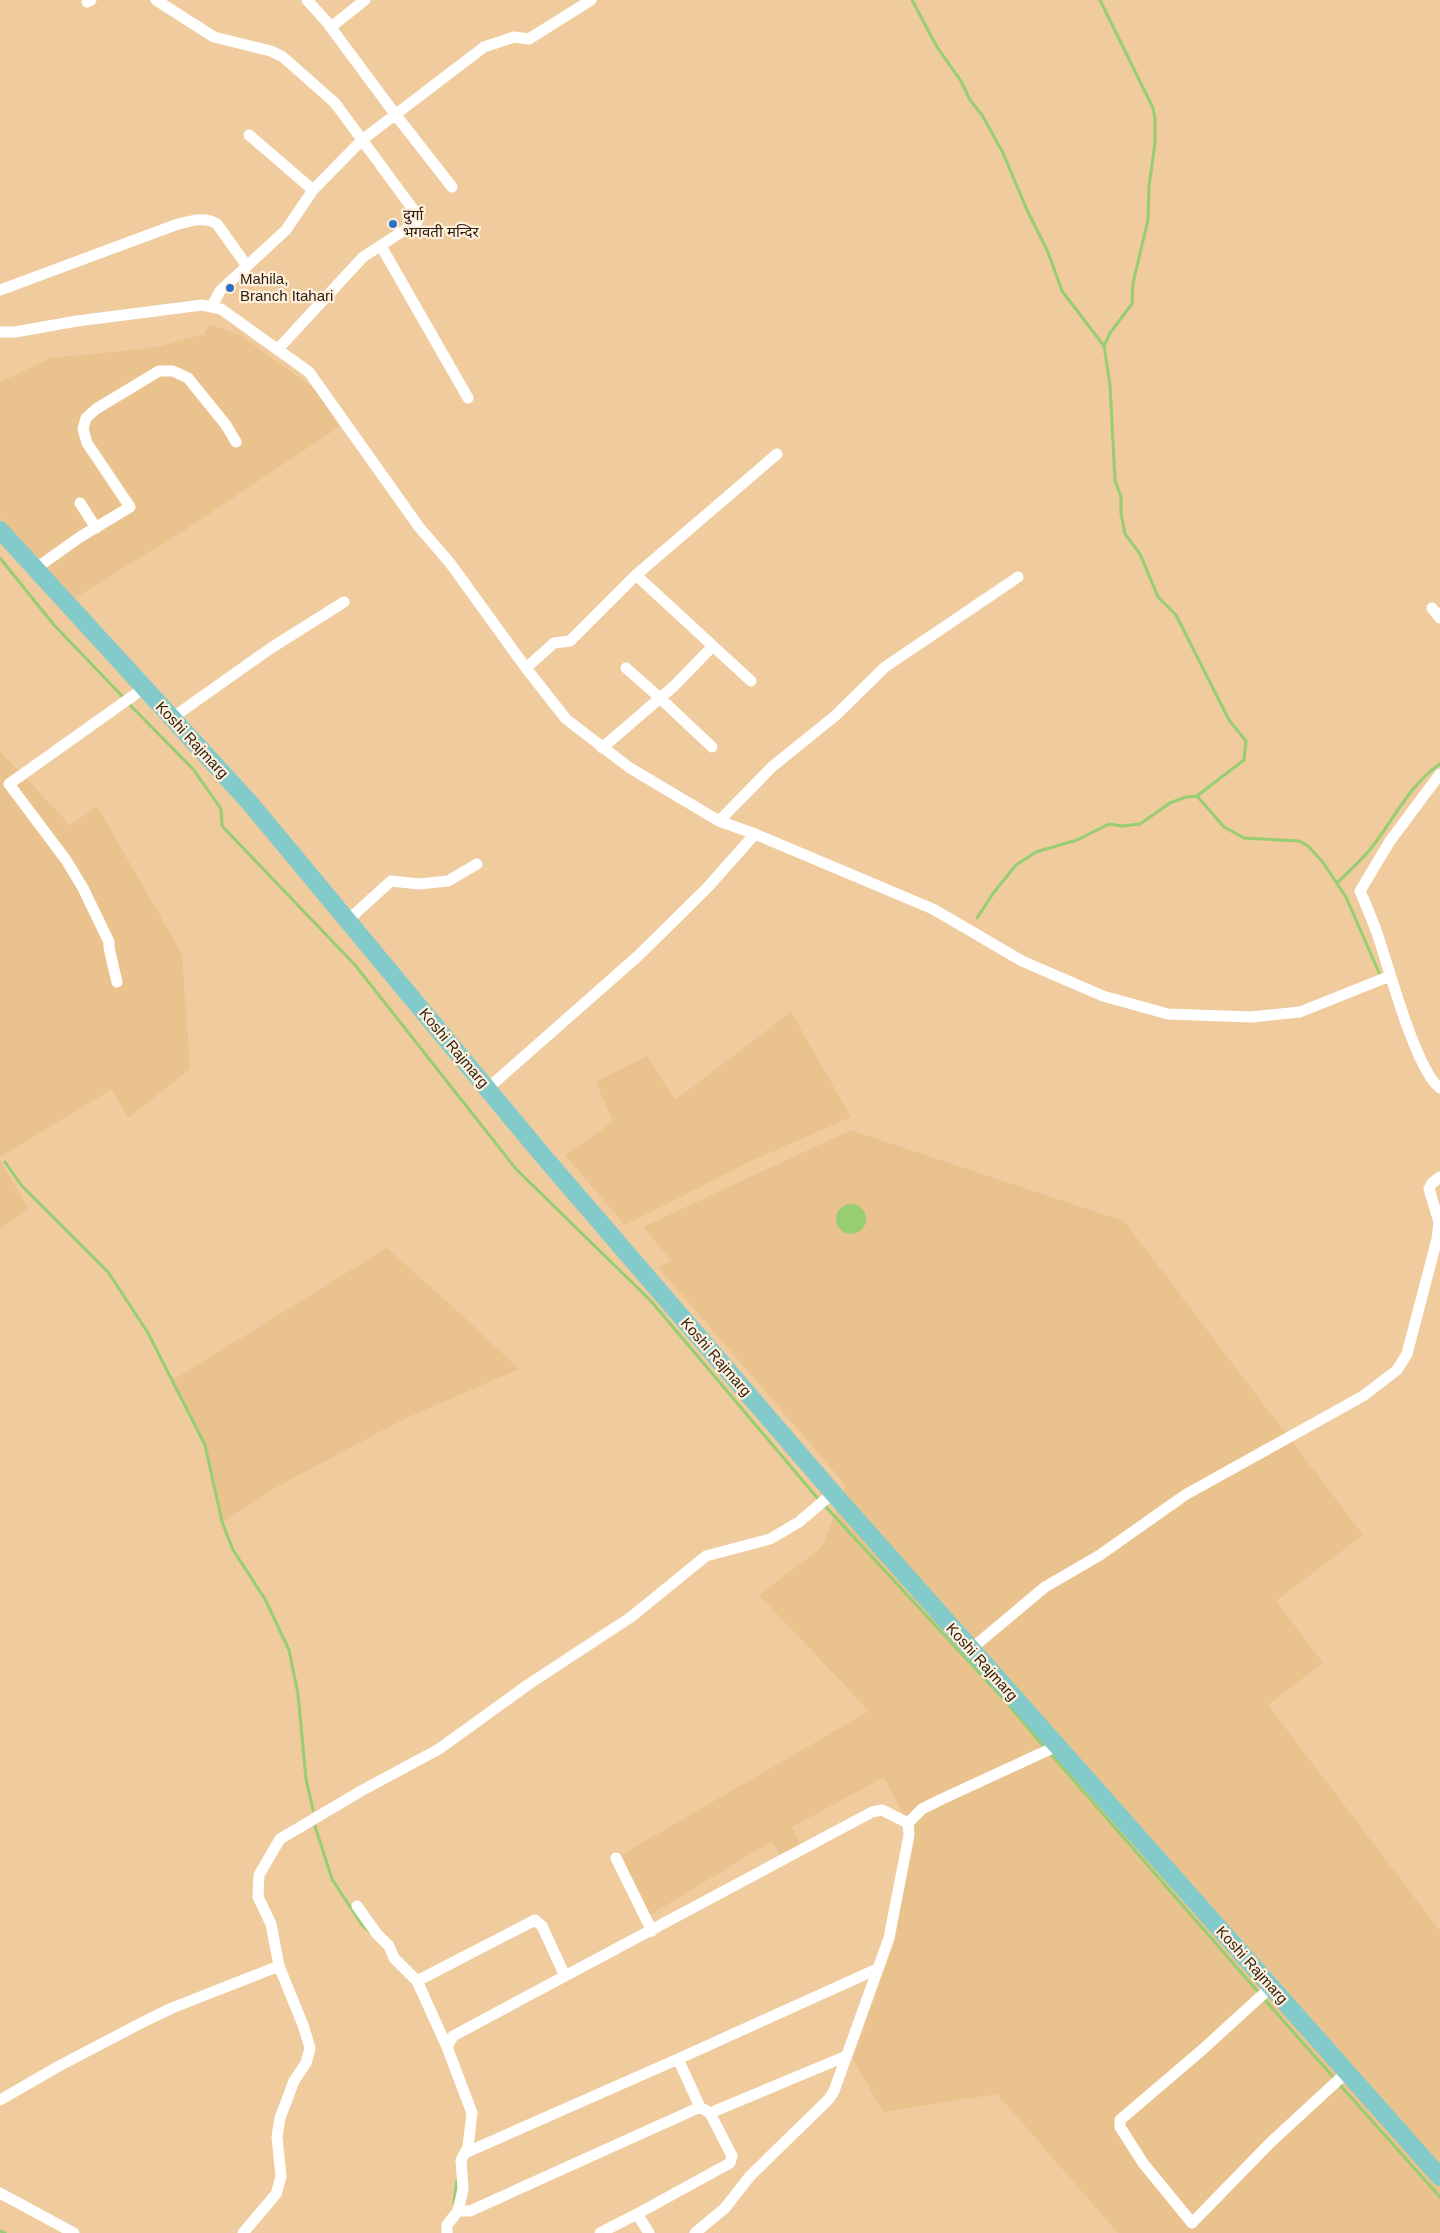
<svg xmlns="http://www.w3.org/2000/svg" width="1440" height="2233" font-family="Helvetica,'Noto Sans Devanagari',sans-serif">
<rect width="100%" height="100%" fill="#efcb9d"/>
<path fill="#eac28d" d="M210 324 240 335 315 389 339 427 185 530 73 599 0 517V382L51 358 153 348 204 334Z
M0 751 62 816 69 826 97 806 182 954 190 1069 128 1118 112 1089 0 1157Z
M791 1012 851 1117 751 1161 625 1225 565 1155 613 1122 596 1082 647 1056 675 1100Z
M851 1130 1124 1221 1363 1535 1276 1601 1323 1663 1268 1705 1440 1931V2233H1118L997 2094 883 2112 853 2059 895 1940 908 1823 884 1777 792 1827 801 1846 780 1857 772 1841 645 1918 616 1858 869 1711 759 1595 822 1547 846 1485 659 1268 671 1260 643 1227Z
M0 1160 28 1208 0 1229Z
M387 1248 465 1318 519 1369 406 1418 280 1485 222 1522 205 1445 171 1381Z"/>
<path fill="#97ce72" d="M836 1219a15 15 0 1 1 30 0a15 15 0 1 1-30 0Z"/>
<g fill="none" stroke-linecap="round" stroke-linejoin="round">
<path stroke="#97ce72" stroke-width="3" d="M912 0 937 47 961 81 970 100 982 115 1003 153 1027 210 1048 252 1062 291 1104 346
M0 558 54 625 124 698
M128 703 193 769 221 809 222 826 355 965 516 1169 651 1301 819 1500
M1197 796 1224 827 1244 838 1299 841 1308 846 1322 861 1346 897 1380 975
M1337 883C1349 871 1362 860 1372 847 1394 819 1410 784 1440 764
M977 918 994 892 1016 865 1036 852 1077 840 1109 824 1122 826 1140 824 1170 803 1186 797 1197 796 1244 760 1246 741 1229 720 1176 615 1158 597 1140 554 1125 534 1121 513V497L1115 480 1110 385 1104 346 1110 333 1132 304 1133 283 1148 220 1149 186 1155 143V118L1153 108 1100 0
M5 1162 22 1186 108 1272 148 1333 205 1445 222 1522 233 1550 265 1599 289 1650 298 1694 306 1779 313 1810
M824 1505 1007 1703 1045 1748
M1049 1752 1259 1993
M315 1826 332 1879 362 1925 370 1932
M1264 1999 1334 2078
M1339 2084 1440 2197
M454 2203 457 2180
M0 2231 5 2233"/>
<path stroke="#fff" stroke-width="11" d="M156 0 214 37 271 51 283 57 335 103 418 216 417 222 363 257 278 349
M307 0 326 21 395 114 452 187
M87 2 91 0
M331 27 365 0
M249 135 313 190
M381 246 468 398
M0 290 178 224C191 221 205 216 217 224L247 266
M212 306 220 291 286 230 313 190 362 140 484 47 514 37 529 39 591 0
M0 332H15L77 321 202 305 221 309 309 372 419 527 450 563 526 668 566 719 630 768 719 821 755 834 933 909 1022 961 1103 996 1168 1014 1251 1017 1300 1012 1390 976
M80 503 96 528
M35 569 80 537 130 507 87 443 83 429 86 418 96 409 159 371H173L188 378 226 425 236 442
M636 575 751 681
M1432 608 1440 618
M526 668 554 643 570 641 636 575 777 454
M626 668 660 698 712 747
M172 718 271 648 344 602
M602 748 674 686 713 646
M1440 774 1390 841 1360 891C1366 905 1372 919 1377 933 1388 965 1416 1071 1440 1088
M719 821 773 766 835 716 885 667 1018 577
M348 920 391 881 419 884 448 881 477 864
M117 982 109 948V942L83 888 66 860 9 784 144 688
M487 1089 638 956 707 888 755 834
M971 1649 1045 1587 1100 1555 1185 1495 1363 1396 1397 1370 1407 1354 1437 1239 1439 1222 1429 1189 1432 1183 1440 1177
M616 1858 652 1931
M357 1906 377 1934 389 1946 394 1958 417 1981
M1271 1987 1202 2050 1120 2120V2127L1143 2163 1192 2223 1271 2142 1347 2072
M447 2047 417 1981 535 1920 542 1926 565 1976
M678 2059 877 1969
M0 2100 59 2066 145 2021 172 2008 279 1966
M465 2153 678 2059 700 2107
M0 2193 74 2233
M458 2211H470L700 2107 710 2113 844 2057
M243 2233 276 2194 281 2177 277 2137 280 2118 294 2081 306 2063 310 2048 303 2025 279 1966 271 1924 258 1897 259 1875 280 1839 361 1791 439 1749 529 1684 631 1617 706 1556 770 1539 799 1522 833 1493
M447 2233V2225L458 2211 463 2189 461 2160 468 2147 472 2113 447 2047 453 2036 872 1812 882 1810 908 1823
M600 2233 637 2214
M649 2233 637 2214 730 2163 732 2156 710 2113
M695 2233 725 2208 750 2176 829 2099 834 2091 889 1938 909 1835 908 1823 922 1809 942 1799 1057 1746"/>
<path stroke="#83cbca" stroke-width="18" d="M0 530 249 802 544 1157 833 1493 1440 2177"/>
</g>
<g fill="#2a73c3" stroke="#fff0de" stroke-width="2">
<circle cx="393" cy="224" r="5"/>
<circle cx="230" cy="288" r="5"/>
</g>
<g text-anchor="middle" stroke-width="4.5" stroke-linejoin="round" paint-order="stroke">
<g font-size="15" fill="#2c1e0c" stroke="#fff0de" text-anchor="start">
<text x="403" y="220">दुर्गा<tspan x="403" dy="17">भगवती मन्दिर</tspan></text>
<text x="240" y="284">Mahila,<tspan x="240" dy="17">Branch Itahari</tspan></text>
</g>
<g font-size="15" fill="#2c1e0c" stroke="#fff0de">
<text transform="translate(192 740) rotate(47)" y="5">Koshi Rajmarg</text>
<text transform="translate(454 1048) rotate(50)" y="5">Koshi Rajmarg</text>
<text transform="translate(716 1357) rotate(49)" y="5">Koshi Rajmarg</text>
<text transform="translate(982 1662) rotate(48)" y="5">Koshi Rajmarg</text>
<text transform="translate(1252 1965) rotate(48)" y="5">Koshi Rajmarg</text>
</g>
</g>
</svg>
